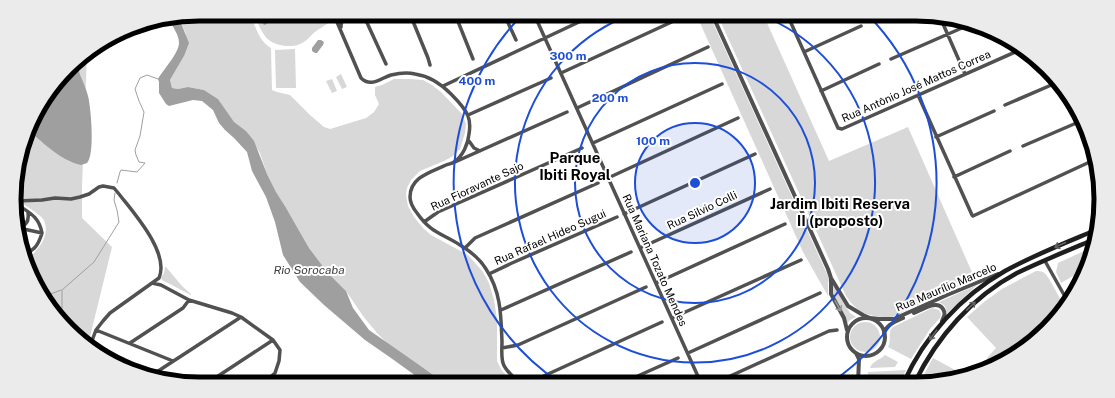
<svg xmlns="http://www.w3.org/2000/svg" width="1115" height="398" font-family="'Public Sans',sans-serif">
<rect width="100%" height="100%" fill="#fff"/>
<path fill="#d8d8d8" d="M199 14H250C255 25 259 42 271 48L272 90 277 92 290 95 310 115 324 127 330 129 366 118 374 112 379 104 375 95V87L382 85 394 79H410L423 80 432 85 441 92 462 114 466 124 465 133 460 149 453 156 444 161 420 171 411 180 407 188 406 195 408 206 414 217 423 228 431 235 468 255 483 272 489 283 494 300 497 319V361L502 371 514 383H446L389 345 377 333 363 316 346 291 328 273 309 248 285 206 276 192 267 174 260 153 246 131 234 123 218 99 204 90 188 87 178 89 172 88 170 80 184 56 186 34 179 18Z
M254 14H336C331 23 323 26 315 32 310 36 306 42 300 44 296 46 292 46 288 46 265 45 262 32 254 14Z
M696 14H709L828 276 850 313 856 317 850 320 847 323 833 293 832 289 828 280V296L803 252Z
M717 14H763L829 161 908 127 975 279 892 317C870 317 859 315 846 296Z
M295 49 296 88H276L275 50Z
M87 54 82 187V218L112 247 90 337 87 344 45 302 26 260C38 251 52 234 43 219 40 214 23 204 17 200L16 175 33 117 77 60Z
M341 74 347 87 342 89 336 77Z
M332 79 337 91 332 93 326 81Z
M1095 246 1085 269 1061 283 1056 272 1058 263Z
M165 267H166L182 286 191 294V295L162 280 161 277 164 273Z
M1036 271C1038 271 1041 271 1043 272 1048 274 1060 299 1064 306L1038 338 995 366 987 358 996 348 967 317 984 302 1002 289Z
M977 285 947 313 945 306 939 302Z
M932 308 939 310 941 314 940 318 930 329 911 359 888 347C892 340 887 332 893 327Z
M850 337a15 15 0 1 1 30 0a15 15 0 1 1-30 0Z
M885 355 898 362 895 367 870 368C872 361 880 360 885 355Z
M933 358 957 371 953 378 940 382H920Z
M906 370 900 382 867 383 868 372Z"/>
<path fill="#9f9f9f" d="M256 14H267L266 16 268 21 267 24 264 25Z
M179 18 189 43 184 56 170 80 172 88 178 89 188 87 204 90 218 99 234 122 246 131 254 141 267 174 276 192 285 206 309 248 328 273 346 291 353 308 369 330 445 383 427 384 391 358 365 340 324 305 300 282 283 255 275 222 266 197 252 171 247 152 234 138 225 130 219 123 213 110 202 101 193 100 169 106 166 104 159 93V82L158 79C163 70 179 53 179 43 179 35 173 27 169 20Z
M318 40H321L324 42 323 45 317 53H315L312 51V48Z
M76 61C78 73 85 84 88 96 91 107 95 155 87 163 85 164 83 164 81 165 60 160 45 144 29 131L33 117Z"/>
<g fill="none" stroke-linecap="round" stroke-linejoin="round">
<path stroke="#9f9f9f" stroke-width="1" d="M117 183 120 172 121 170 137 172 145 163 139 162 136 155 135 150 140 136 144 112 139 101 135 89 140 78 147 75 158 79
M43 297 61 290
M60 317 62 309V290L94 262 119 222 117 210 114 200 115 193"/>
<path stroke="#515151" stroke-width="3.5" d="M339 14 337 19V22L361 78C371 88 381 78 391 75 399 73 408 72 415 74 430 76 441 84 451 94 457 100 465 108 468 116 470 121 470 128 469 134 468 144 463 156 454 162 452 164 448 164 446 165 431 172 410 177 410 197 410 203 413 208 417 213 431 233 441 233 460 245 470 251 480 259 486 269 501 292 501 315 502 342 502 348 501 356 503 363 505 371 514 377 520 383
M363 14 386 64
M410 14 428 58 430 65
M455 14 473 59
M504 14 516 40
M534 14 701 383
M565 14 566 18
M787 14 838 128 842 129 1022 49
M940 17 965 74
M875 21 890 14
M341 27C340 18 350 17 357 14
M804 52 861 26
M891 59 971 24
M561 73 689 14
M443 86 596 14
M821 91 879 64
M918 95 972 215 973 216 1094 160
M1072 101 1084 130
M1005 105 1056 83
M577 108 708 47
M468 115 551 78
M936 137 994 111
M469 141 474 148 480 151
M593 143 722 84
M1023 146 1081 121
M455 162 567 112
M954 177 1010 151
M608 178 738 118
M17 201 42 200 55 198 71 199 80 197 89 194 99 187 103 186 114 188 119 194C133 212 170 253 159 278L110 313 103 321 96 330 90 346
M18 205C30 213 39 217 42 233
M624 214 755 154
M424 222 438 212 582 148
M19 228 42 233
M20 228C27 225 29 219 28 213
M465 248 475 238 598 183
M640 248 770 189
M24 255C35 249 38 246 42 233
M1045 261 1068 302
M489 274 512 263 617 217
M152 283 161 285 189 300 232 313 241 317 273 340 280 350 279 361 275 373 263 384
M656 283 785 224
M501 310 631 252
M672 318 801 260
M96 330 173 361
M130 343 183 308 189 300
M502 348 518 345 646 287
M688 353 820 293
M149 377 241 317
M530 383 535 380 662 322
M622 383 678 358
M715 383 829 331 837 330
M206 384 273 340"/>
<path stroke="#515151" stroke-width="4" d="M712 14 828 269 831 278 848 306 863 315 870 318 879 319H894L947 295 998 274
M831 278V294L844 318 847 330
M914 313C922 310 937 299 943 309 946 314 944 316 942 321
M847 337a19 19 0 1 1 38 0a19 19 0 1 1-38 0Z
M884 333C887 324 895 322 903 318
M856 353 859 359 858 383"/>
<path stroke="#1e1e1e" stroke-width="4.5" d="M904 382C924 337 961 296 1005 271 1034 255 1065 243 1096 230
M915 382C937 337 972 297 1017 273 1042 261 1069 250 1095 239"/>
</g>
<defs><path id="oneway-shaft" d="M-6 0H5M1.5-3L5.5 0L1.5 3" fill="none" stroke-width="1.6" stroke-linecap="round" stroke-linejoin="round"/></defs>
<g stroke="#626262">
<use href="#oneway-shaft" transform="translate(1060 245) rotate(156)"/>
<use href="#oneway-shaft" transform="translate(971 306) rotate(-44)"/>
<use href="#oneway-shaft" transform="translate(933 335) rotate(127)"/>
</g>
<use stroke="#979797" href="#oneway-shaft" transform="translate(838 306) rotate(61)"/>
<circle cx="695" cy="183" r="60" fill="#1d4ed8" fill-opacity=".12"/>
<g fill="none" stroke="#1d4ed8" stroke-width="2">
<circle cx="695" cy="183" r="60"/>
<circle cx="695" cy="183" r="120"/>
<path d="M758 14A180 180 0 1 1 632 14"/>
<path d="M560 383A241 241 0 0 1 523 14M867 14A241 241 0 0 1 832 382"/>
</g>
<g text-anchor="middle" stroke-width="4" stroke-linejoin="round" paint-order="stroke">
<g font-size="11" fill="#000" stroke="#fff">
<text transform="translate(916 86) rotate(-24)" y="4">Rua Antônio José Mattos Correa</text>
<text transform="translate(477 186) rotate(-25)" y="4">Rua Fioravante Sajo</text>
<text transform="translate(702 210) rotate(-25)" y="4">Rua Silvio Colli</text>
<text transform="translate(550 237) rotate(-24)" y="4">Rua Rafael Hideo Sugui</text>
<text transform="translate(655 260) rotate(66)" y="4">Rua Mariana Tozato Mendes</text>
<text transform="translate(946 287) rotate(-23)" y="4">Rua Maurílio Marcelo</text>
</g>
<g font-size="12" font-style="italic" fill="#404040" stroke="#fff">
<text x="309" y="274">Rio Sorocaba</text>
</g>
<g font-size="15" font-weight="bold" fill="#000" stroke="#fff">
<text x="575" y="163">Parque<tspan x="575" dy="17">Ibiti Royal</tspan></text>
<text x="840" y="209">Jardim Ibiti Reserva<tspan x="840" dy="17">II (proposto)</tspan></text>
</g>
</g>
<path d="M0 0H1115V398H0ZM199 21H916A178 178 0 0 1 1094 199V199A178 178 0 0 1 916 377H199A178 178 0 0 1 21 199V199A178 178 0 0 1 199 21Z" fill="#ebebeb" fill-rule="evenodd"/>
<path fill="none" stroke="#000" stroke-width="5" d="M199 21H916A178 178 0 0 1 1094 199V199A178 178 0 0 1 916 377H199A178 178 0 0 1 21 199V199A178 178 0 0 1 199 21Z"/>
<circle cx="695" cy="183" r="6" fill="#1d4ed8" stroke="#fff" stroke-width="2"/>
<g font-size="12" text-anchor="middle" font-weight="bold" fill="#1d4ed8" stroke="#fff" stroke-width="4" stroke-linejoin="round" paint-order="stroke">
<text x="568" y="60">300 m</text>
<text x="477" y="85">400 m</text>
<text x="610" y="102">200 m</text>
<text x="653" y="145">100 m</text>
</g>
</svg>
